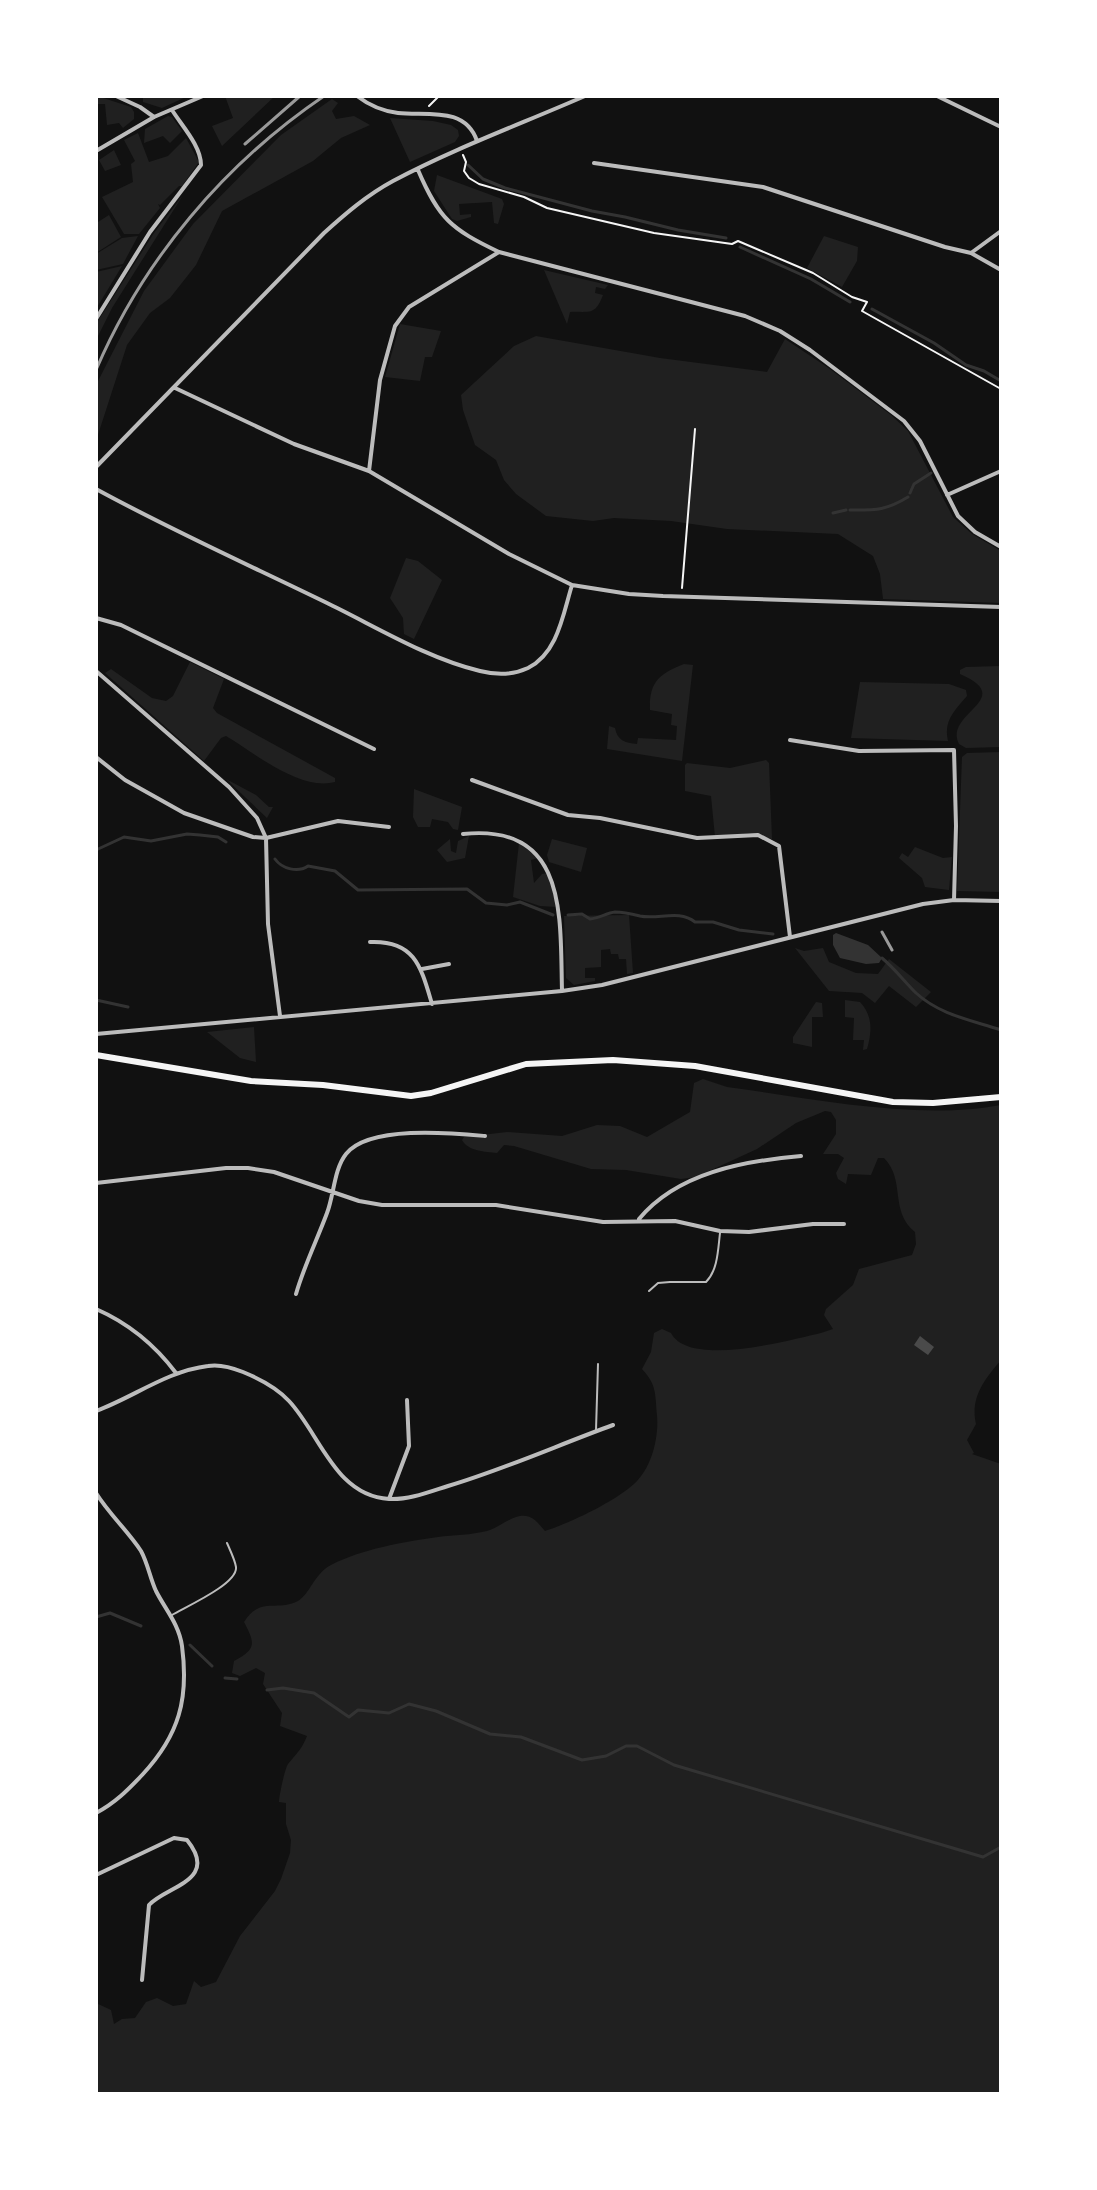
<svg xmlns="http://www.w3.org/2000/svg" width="1097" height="2190" font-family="'Public Sans',sans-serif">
<rect width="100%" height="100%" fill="#111"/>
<path fill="#202020" d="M97 96 131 107 134 112V119L123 128 119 123 107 125 105 104H96Z
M143 96H188L162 108 143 102Z
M225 96H275L222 146 212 126 233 118Z
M332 99 338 103 332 111 336 119 354 116 370 125 341 138 313 161 222 211 196 265 170 298 150 313 127 345 96 441V385L144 291 193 224 281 135Z
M168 116 172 117 182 131 170 143 163 136 144 143 145 129Z
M390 118 433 121 451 125 458 130 459 136 455 142 410 162Z
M138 133 149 162 168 156 186 138 199 162 182 186H179L160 205 158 204 160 208 139 234H124L102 197 133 182 131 164 135 161 124 140Z
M114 150 121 165 105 171 99 160Z
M437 175 502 199 504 204 498 224 494 223 492 202 459 204 460 215 471 214V217L457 221 452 219 434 191Z
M183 195 112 308 96 340V324L154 233Z
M109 215 121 237 96 253V219L98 222Z
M138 236 123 264 96 270V254L122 238Z
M824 236 858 247 857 261 842 287 807 268Z
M122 266 96 309V272Z
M544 270 608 285 605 289 596 287 595 293 603 295C595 316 590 311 570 312L567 324Z
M400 324 441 331 432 357H425L420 381 385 377Z
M536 336 660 358 767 372 785 339 830 369 891 415 908 431 953 517 972 534 1001 551V603L883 599 880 574 873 556 838 534 727 529 671 521 614 518 593 521 546 516 516 494 504 480 496 460 475 445 463 410 461 395 514 346Z
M406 558 418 561 442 580 414 639 404 634 403 618 390 598Z
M190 662 224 679 213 708 217 713 335 778V782C300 791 256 754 226 736L221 738 204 761 105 673 111 669 152 698 166 701 173 696Z
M684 664 693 665 682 761 607 749 609 726 615 728C617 740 625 743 637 744L638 738 676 740 677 726 671 725 672 714 650 710C649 682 659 674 684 664Z
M1001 666V747L966 748 959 744C943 713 1018 699 960 674V670L966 667Z
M860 682 949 684 966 690 967 696C955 710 943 721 948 741L851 738Z
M1001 752V892L957 891 962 757 967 753Z
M766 760 769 763 772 839 749 833 715 837 711 796 685 791V765L687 763 730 768Z
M226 779 256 795 269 807H273L267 818Z
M414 789 462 807 458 830 453 829 448 822 432 819 430 827H418L413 817Z
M469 836 465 858 447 862 437 850 450 839 451 851 456 853 458 841Z
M552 839 587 848 581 872 549 862 547 855Z
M519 843 538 858 531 860 534 883 542 874 547 873 557 907 540 906 513 897Z
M915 847 943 858 952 857 949 890 925 887 922 878 899 858 902 853 908 857Z
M629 915 633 973 627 974 626 959H619L618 954H611L610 949 601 950V967L585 968V978H595V981L574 985 566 978 564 916Z
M795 948 804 951 823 948 829 962 856 973 878 974 889 959 931 992 916 1007 889 986 875 1003 862 993 829 991Z
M845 1000 860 1002C873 1016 872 1032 867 1049L863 1050 864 1040H853L854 1018 845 1017Z
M816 1002 822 1003 823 1017H812V1047L793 1043V1037Z
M254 1027 256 1062 240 1058 207 1032Z
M703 1079 727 1087C812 1098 917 1121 1001 1105V1360C984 1380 970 1398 976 1424L967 1440 974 1453 972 1454 1001 1464V2094H96V2003L111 2010 114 2024 122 2019 135 2018 146 2002 157 1998 173 2006 186 2004 194 1981 201 1987 216 1982 240 1936 275 1891 281 1879 290 1853 291 1840 286 1824V1803L279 1802C279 1796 285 1768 288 1764 297 1753 302 1749 307 1736L280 1726 282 1713 263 1684 265 1673 256 1668 240 1676 232 1673 234 1661C257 1649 255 1643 244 1622 260 1596 277 1612 298 1601 310 1594 314 1574 331 1565 362 1549 403 1542 438 1537 454 1535 471 1535 487 1531 498 1528 509 1518 520 1516 532 1514 538 1523 545 1531 570 1523 614 1502 634 1484 652 1468 659 1437 657 1415 655 1394 657 1385 642 1369L651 1352 654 1333 662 1329 671 1333C689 1368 790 1340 821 1333L833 1329 824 1315 826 1309 853 1285 859 1269 912 1255 916 1244 915 1232C889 1211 906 1180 884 1158H878L871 1175 848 1174 846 1184 838 1179 836 1173 844 1158 838 1154H823L836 1134V1120L831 1112 825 1111 796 1123 757 1149 696 1177 681 1179 626 1170 591 1169 514 1146 504 1145 497 1153C485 1152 468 1151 462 1140L464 1137 507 1132 562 1136 597 1125 620 1126 647 1137 690 1112 694 1083Z"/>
<path fill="#333" d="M836 933 868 945 882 958 879 963 866 964 840 958 833 945V935Z"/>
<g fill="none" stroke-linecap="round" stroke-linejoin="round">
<path stroke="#333" stroke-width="3" d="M468 165 483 179 505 188 592 211 625 217 678 230 726 238
M740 247 811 279 850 302
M872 309 934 343 966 365 984 371 1001 381
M910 493 914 484 931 473
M850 510C875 510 885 511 908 497
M833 513 846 510
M96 850 124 837 151 841 187 834 200 835 218 837 226 842
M275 859C282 869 298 873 308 866L335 871 358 890 467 889 486 903 507 905 520 902 553 915
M568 915 582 914 590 919C599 918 607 913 615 912 623 912 632 914 640 916 658 920 679 909 695 922H713L739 930 773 934
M882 958C895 969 904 981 916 993 940 1015 971 1020 1001 1030
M96 1000 128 1007
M96 1617 110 1613 141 1626
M190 1645 212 1666
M225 1678 237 1679
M267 1690 283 1688 314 1693 349 1717 358 1710 389 1713 409 1704 436 1711 490 1734 521 1737 582 1760 606 1756 626 1746H637L674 1765 983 1857 1001 1847"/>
</g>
<path fill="#4a4a4a" d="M920 1336 934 1347 928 1355 914 1345Z"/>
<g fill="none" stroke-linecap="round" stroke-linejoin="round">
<path stroke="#f5f5f5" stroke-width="2" d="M429 106 439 96
M463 155 466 162 464 171 469 178 479 184 524 197 547 208 654 233 732 244 738 241 813 273 852 297 867 302 862 311 1001 389
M682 588 695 429"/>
<path stroke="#bcbcbc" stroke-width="2" d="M649 1291 658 1283 670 1282H706C718 1270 718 1249 720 1233
M596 1430 598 1364
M172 1615C185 1607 238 1584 236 1567 235 1560 230 1550 227 1543"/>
<path stroke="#bcbcbc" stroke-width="4" d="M116 96 140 107 154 117
M357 96C370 106 382 111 398 113 427 116 465 106 477 141
M937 96 1001 127
M96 151 154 117 203 96
M594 163 763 187 945 247 971 253 1001 270
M418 170C439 219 451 229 499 252L745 316 780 331 810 350 904 421 920 441 958 516 975 532 1001 547
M971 253 1001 231
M96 319 150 232 201 165C201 146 182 126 172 110
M175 388 294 444 369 471 509 554 572 585 629 594 663 596 1001 607
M96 467 324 233C345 214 367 195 393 181 455 148 521 124 585 96
M369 471 380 380 395 326 409 307 499 252
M96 489C171 530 249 565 325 602 375 626 426 658 480 671 496 675 513 675 528 668 558 653 563 614 572 585
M947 495 1001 471
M96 618 121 625 374 749
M96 671 229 787 257 818 266 838 268 924 280 1016
M790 740 859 751 954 750 956 826 954 900
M96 757 125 780 184 813 253 837 266 838 338 821 389 827
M472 780 568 815 600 818 697 838 758 835 779 846 790 937
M463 834C568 823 560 916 562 991
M370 942C415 940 421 967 432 1004
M422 969 449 964
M96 1034 562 991 602 985 923 904 954 900 1001 901
M96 1183 226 1168H248L274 1172 359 1201 382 1205H496L603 1222 675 1221 720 1231 749 1232 813 1224H844
M639 1219C677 1173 743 1161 801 1156
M296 1294C304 1266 317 1240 327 1213 334 1195 334 1169 346 1154 369 1125 452 1133 485 1136
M96 1309C128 1323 155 1345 176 1373
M96 1411C134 1397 167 1371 208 1366 219 1364 233 1368 243 1372 260 1379 277 1388 289 1401 320 1434 335 1496 389 1499 409 1500 429 1492 448 1486 505 1469 558 1445 613 1425
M96 1493C109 1514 128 1531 141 1551 148 1564 150 1578 156 1591 165 1609 179 1624 182 1646 189 1699 179 1735 143 1774 128 1790 115 1803 96 1813
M389 1499 409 1446 407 1400
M96 1875 174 1838 187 1840C220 1881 166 1886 149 1905L142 1980"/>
<path stroke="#f5f5f5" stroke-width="6" d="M96 1055 251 1081 323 1085 411 1096 431 1093 526 1064 613 1060 695 1066 893 1102 933 1103 1001 1097"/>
<path stroke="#9a9a9a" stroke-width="3" d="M245 144 300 96
M96 370C143 260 224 164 324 96
M882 932 892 950"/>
</g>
<rect width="1097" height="2190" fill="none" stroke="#ffffff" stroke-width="196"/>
</svg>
